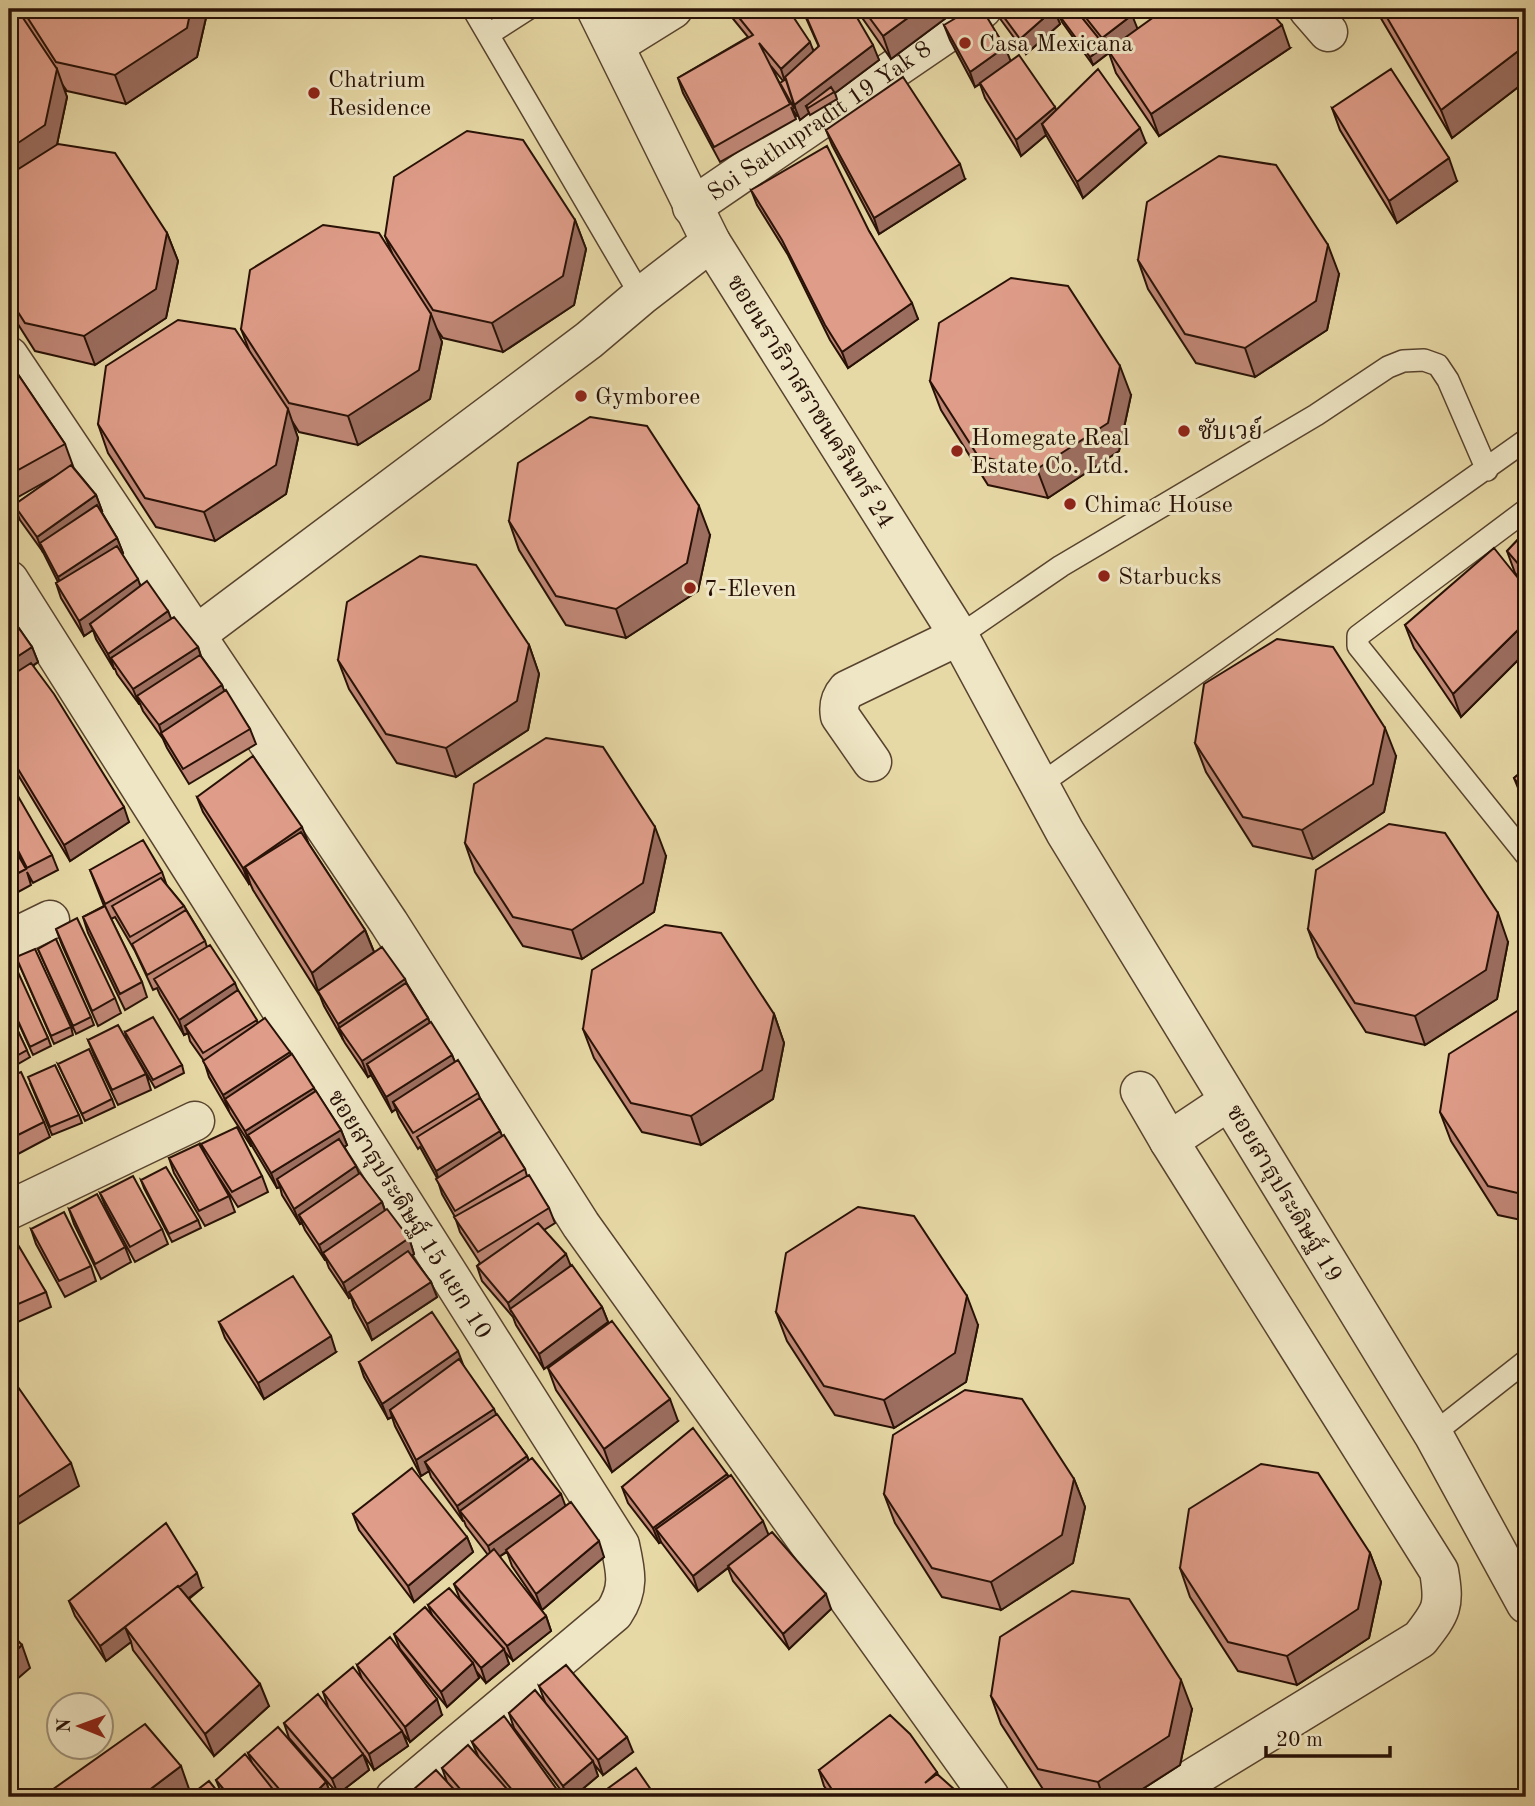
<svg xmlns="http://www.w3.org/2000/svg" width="1535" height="1806" font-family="'Old Standard TT','Noto Serif Thai',serif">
<rect width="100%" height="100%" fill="#e7d9a6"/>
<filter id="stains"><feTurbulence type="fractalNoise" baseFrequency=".00286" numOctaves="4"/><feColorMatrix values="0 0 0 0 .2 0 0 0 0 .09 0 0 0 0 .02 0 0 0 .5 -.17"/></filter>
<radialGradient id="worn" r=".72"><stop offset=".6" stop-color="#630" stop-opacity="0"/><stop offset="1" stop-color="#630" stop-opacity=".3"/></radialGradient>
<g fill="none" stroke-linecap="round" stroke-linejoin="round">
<g stroke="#58432e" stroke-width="24">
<path id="service" d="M473 9 641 296
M489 34 528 9
M1526 510 1358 636V646L1526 855
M959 636 1061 566 1316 415 1388 367 1403 361 1424 360 1438 365 1448 380 1487 470
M1038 786 1526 440
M1433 1434 1526 1361"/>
</g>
<g stroke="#58432e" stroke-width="41">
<g id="minor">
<path d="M1308 9 1328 32"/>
<path d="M615 45 673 9"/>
<path id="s1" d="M692 207 982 9"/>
<path d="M9 356 389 923 581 1225 990 1797"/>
<path d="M9 580 620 1545C626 1572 630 1589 614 1613L395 1797"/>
<path d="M197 634 589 340 641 296 711 242"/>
<path d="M872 762 840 716C838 705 840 698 847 690L959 636"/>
<path d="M9 940 50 920"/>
<path d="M1140 1091 1169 1141 1439 1571C1445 1606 1442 1611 1420 1639L1162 1797"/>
<path d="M1169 1141 1229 1101"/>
<path d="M9 1210 195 1121"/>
</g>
</g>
<g stroke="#58432e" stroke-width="41">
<path id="tertiary" d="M596 9 711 242 959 636 1065 832 1433 1434 1526 1604"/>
</g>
<use href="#service" stroke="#efe6c5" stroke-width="21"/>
<use href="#minor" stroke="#efe6c5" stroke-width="38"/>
<use href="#tertiary" stroke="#efe6c5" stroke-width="38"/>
</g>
<path fill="#c08776" stroke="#281106" stroke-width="2" fill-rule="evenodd" d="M9 9H208L197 57 126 104 67 91 62 84 67 97 57 144 167 233 178 261 166 318 95 365 35 351 9 310Z
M725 9H788L814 51 819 47 802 9H852L879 60 835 93 837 99 810 115 809 113 800 120 798 115 797 116 791 107 796 119 720 162 683 93 678 78 748 37ZM771 66 783 81 780 84Z
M856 9H958L891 59Z
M993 9H1054L1060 24 1026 54Z
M1068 9H1127L1137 29 1290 48 1159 136 1116 73 1109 53 1093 65 1062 22 1059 15Z
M1377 9H1526V81L1452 138 1379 15Z
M944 25 1005 47 1010 61 1056 111 1146 143 1083 198 1046 135 1021 156 985 98 980 84 975 87 950 40Z
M1332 108 1457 181 1397 223 1340 130Z
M826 130 965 179 879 234 832 145Z
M751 190 869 231 918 319 848 368 830 340 788 255 757 205Z
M575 220 586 249 574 305 503 352 443 338 436 328 442 342 430 399 358 445 299 432 292 421 298 438 286 494 215 541 156 527 108 453 98 424 249 350 241 329 392 253 385 236Z
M1138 260 1339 274 1327 330 1255 377 1196 363 1148 289Z
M9 361 65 444 73 466H72L96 495 102 511H101L117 538 123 553 122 554 141 586 168 611 171 619 198 647 201 656 222 685 224 691 250 729 256 744 189 784 167 748 163 739 143 711 140 704H139L117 674 115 669H114L96 639 93 630 84 636 61 598 56 583 58 582 43 552 20 520 14 505 61 473 9 502Z
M930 381 1131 395 1119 451 1048 498 988 485 941 410Z
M509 521 710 535 698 591 626 638 566 625 519 550Z
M1526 531V586L1515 573 1507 551Z
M1526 588V652L1461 717 1414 648 1405 625Z
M9 614 32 647 38 662 33 666 129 822 70 861 9 760Z
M529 645 539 674 528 730 456 777 397 763 349 689 338 660Z
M1195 743 1396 756 1384 812 1313 859 1253 846 1206 772Z
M1526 768V806L1523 800 1514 778Z
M9 795 52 855 58 870 33 883 27 872 31 885 9 897V839L22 862 9 837Z
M197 797 307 841 365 930 374 952 407 984 428 1018 430 1023 452 1055 455 1062 478 1093 480 1098 500 1131 502 1136 525 1169 527 1176 549 1208 555 1223 544 1230 602 1307 608 1322 544 1369 516 1325 513 1317 482 1281 477 1266 480 1263 460 1232 455 1217 442 1194 437 1178 420 1147 418 1149 399 1117 396 1109 392 1112 371 1075 368 1077 345 1043 324 1006 320 996 253 890 250 883 249 884 203 812Z
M465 843 666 856 654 912 582 959 523 946 475 872Z
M90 870 162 872 167 886 184 906 205 941 207 947 237 990 258 1023 290 1052 341 1130 347 1145 344 1147 359 1173 382 1202 385 1210 409 1238 414 1254 412 1256 431 1282 437 1297 372 1340 354 1307 351 1297 349 1298 329 1268 326 1260H325L305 1230 302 1223 300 1224 282 1195 280 1187 277 1188 252 1146H251L231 1115 209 1077 204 1061 190 1041 188 1033 184 1035 160 995 157 988 153 990 135 951 115 917 111 919 142 982 147 997 125 1010 88 933 83 917 104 906Z
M56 929 115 998 121 1013 98 1026 62 945Z
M1308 929 1508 942 1497 999 1425 1045 1366 1032 1318 957Z
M38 949 91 1017 94 1025 76 1034Z
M16 957 71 1027 73 1035 54 1044Z
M9 961 48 1038 51 1046 33 1055 9 1002Z
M1526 1009V1221L1498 1215 1451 1141 1440 1112Z
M9 1012 30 1057 11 1068 9 1063Z
M774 1014 784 1043 773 1099 701 1145 642 1132 594 1058 583 1029Z
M125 1032 182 1065 184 1073 155 1088 127 1040Z
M88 1040 146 1074 151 1090 118 1105 94 1055Z
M58 1064 112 1099 115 1107 85 1121Z
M9 1077 44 1122 50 1137 18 1154 9 1132Z
M31 1085 79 1115 82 1123 52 1135Z
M9 1142 13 1153 9 1155Z
M201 1144 262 1176 268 1192 238 1207 211 1165 229 1196 235 1212 205 1226 174 1173 169 1158H206Z
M141 1180 198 1220 201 1228 172 1242 144 1188Z
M100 1193 162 1229 168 1244 135 1262 106 1208Z
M69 1209 125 1247 131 1262 101 1279 74 1224Z
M31 1229 91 1266 96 1281 65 1297 36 1244Z
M9 1241 46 1292 51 1307 9 1326Z
M776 1312 978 1325 966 1382 894 1428 835 1415 787 1341Z
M219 1322 336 1352 264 1399 225 1338Z
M359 1362 463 1366 496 1414 527 1456 529 1461 604 1557 542 1610 512 1566 507 1552 499 1557 546 1616 551 1631 513 1661 504 1651 509 1664 486 1683 476 1671 479 1678 447 1707 400 1649 394 1634 432 1615 428 1605 477 1619 460 1599 454 1584 488 1555 466 1526 464 1521H463L431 1477 429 1471 421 1476 395 1426 392 1417 388 1419 364 1377Z
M548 1368 678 1421 612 1472 556 1390Z
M727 1474 768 1534 831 1609 789 1649 733 1581 728 1568 698 1591 661 1542 659 1543 628 1503 622 1487Z
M1074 1479 1085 1507 1073 1563 1001 1610 942 1597 895 1523 884 1494Z
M353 1514 467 1537 473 1552 414 1602 359 1530Z
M1370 1553 1381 1582 1369 1638 1297 1685 1238 1671 1190 1597 1180 1568Z
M202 1588 189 1599 269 1706 214 1756 133 1650 131 1642 106 1661 75 1616 69 1601Z
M357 1665 442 1715 410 1742 402 1732 408 1746 374 1770 364 1755 369 1770 338 1794 289 1738 284 1723 328 1707 323 1692 362 1679Z
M539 1686 633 1752 603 1775 593 1763 598 1776 573 1797H566L514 1728 509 1713 545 1702Z
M991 1696 1192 1709 1180 1765 1130 1797H1048L1001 1724Z
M472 1742 560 1797H408L407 1795 447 1782 442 1768 478 1756Z
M248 1753 326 1782 332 1797H223L216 1780 252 1763Z
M819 1770 937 1772 938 1775 960 1797H832L824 1786Z"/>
<path fill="#9c6e60" stroke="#281106" stroke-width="2" d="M191 9H208L197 57 126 104 115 75Z
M920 9H958L891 59 883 36Z
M1054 9 1060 24 1026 54 1020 39Z
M1132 15 1138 30 1093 65 1090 57 1105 46 1102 38Z
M1282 25 1290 48 1159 136 1151 114Z
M810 42 816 58 786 85 781 69Z
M873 45 879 60 835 93 834 92 806 106 809 113 800 120 794 105Z
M1526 45V81L1452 138 1441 110Z
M1005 47 1011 62 975 87 970 72Z
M57 69 67 97 55 154 9 184V149Z
M1055 107 1060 123 1042 124 1046 135 1021 156 1016 140Z
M1140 128 1146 143 1083 198 1077 182Z
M1449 158 1457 181 1397 223 1389 201Z
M960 164 965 179 879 234 874 218Z
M575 220 586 249 574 305 503 352 492 323Z
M167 233 178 261 166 318 95 365 84 336Z
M1328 245 1339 274 1327 330 1255 377 1245 348Z
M912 303 918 319 848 368 842 352Z
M431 314 442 342 430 399 358 445 348 416Z
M1120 366 1131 395 1119 451 1048 498 1037 469Z
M288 409 298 438 286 494 215 541 204 512Z
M96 495 102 511 44 552 40 543 43 553 37 537Z
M699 506 710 535 698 591 626 638 616 609Z
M117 538 123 553 63 592 58 577Z
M138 579 143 594 90 624 93 630 84 636 79 621Z
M168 611 174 626 111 658 114 669 108 654Z
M1526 622V652L1461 717 1453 694Z
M529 645 539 674 528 730 456 777 446 748Z
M32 647 38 662 9 681V662Z
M198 647 203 663 137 696 140 704H139L133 689Z
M222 685 228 701 162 734 159 725Z
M1385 728 1396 756 1384 812 1313 859 1302 830Z
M124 807 129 822 70 861 64 845Z
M302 827 308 842 245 867 250 883 249 884 243 868Z
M655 827 666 856 654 912 582 959 572 930Z
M1498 913 1508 942 1497 999 1425 1045 1415 1016Z
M365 930 374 952 318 991 312 973Z
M405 979 411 994 339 1028 343 1040 338 1024Z
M235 983 241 998 185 1026 188 1033 184 1035 179 1020Z
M774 1014 784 1043 773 1099 701 1145 691 1116Z
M428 1018 434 1034 367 1064 371 1075 368 1077 362 1061Z
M290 1052 296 1067 225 1099 229 1111 223 1095Z
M452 1055 458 1070 393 1102 396 1109 392 1112 386 1097Z
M314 1088 320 1103 248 1135 252 1146H251L245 1131Z
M341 1130 347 1145 281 1186 277 1179 280 1187 277 1188 271 1173Z
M500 1131 506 1146 441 1186 436 1171Z
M356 1166 362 1181 299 1215 302 1223 300 1224 294 1209Z
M382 1202 387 1217 323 1253 326 1260H325L319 1245Z
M409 1238 414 1254 351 1297 349 1292 351 1297 349 1298 343 1283Z
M566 1254 572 1269 511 1311 508 1303Z
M431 1282 437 1297 372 1340 367 1324Z
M967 1296 978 1325 966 1382 894 1428 884 1400Z
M602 1307 608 1322 544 1369 539 1354Z
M331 1336 336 1352 264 1399 258 1383Z
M458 1351 464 1367 390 1410 392 1417 388 1419 382 1404Z
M670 1399 678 1421 612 1472 604 1449Z
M494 1409 500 1424 425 1462 429 1471 421 1476 416 1460Z
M527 1456 532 1471 460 1511 463 1521 457 1506Z
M71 1463 79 1486 9 1530V1503Z
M727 1474 733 1490 656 1529 661 1542 659 1543 653 1528Z
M1074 1479 1085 1507 1073 1563 1001 1610 991 1582Z
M561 1494 567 1510 493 1561 488 1546Z
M763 1521 769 1536 698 1591 693 1576Z
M467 1537 473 1552 414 1602 408 1586Z
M599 1541 604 1557 542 1610 536 1594Z
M1370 1553 1381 1582 1369 1638 1297 1685 1287 1656Z
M197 1573 202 1588 134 1639 125 1627 131 1642 106 1661 100 1646Z
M826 1594 831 1609 789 1649 783 1634Z
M546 1616 551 1631 513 1661 507 1646Z
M22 1645 30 1668 9 1686V1657Z
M504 1649 509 1664 486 1683 481 1668Z
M473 1663 479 1678 447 1707 441 1692Z
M1181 1680 1192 1709 1180 1765 1130 1797H1103L1098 1782Z
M260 1684 269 1706 214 1756 205 1734Z
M437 1699 442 1715 410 1742 405 1727Z
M402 1731 408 1746 374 1770 369 1754Z
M627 1737 633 1752 603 1775 598 1760Z
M363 1754 369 1770 338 1794 332 1779Z
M593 1761 598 1776 573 1797H567L563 1786Z
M181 1766 189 1789 178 1797H140Z
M326 1782 332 1797H311Z
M558 1791 560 1797H550Z"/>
<path fill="#df9d89" stroke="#281106" stroke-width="2" d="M9 9H17L57 69 45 125 9 149Z
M22 9H191L187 28 115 75 56 62Z
M732 9H788L810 42 781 69 759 43 790 104 714 147 678 78 753 35Z
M803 9H852L873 45 794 105 785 77 819 46Z
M863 9H920L883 36Z
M971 9H982L1005 47 970 72 944 25Z
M998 9H1054L1020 39Z
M1068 9H1075L1105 46 1090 57 1059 15Z
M1079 9H1127L1132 15 1102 38Z
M1165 9H1268L1282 25 1151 114 1108 50Z
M1382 9H1526V45L1441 110Z
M1019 55 1055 107 1016 140 980 83Z
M1098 69 1140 128 1077 182 1042 124Z
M1391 69 1449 158 1389 201 1332 108Z
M903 77 960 164 874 218 826 130Z
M786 79 795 107 794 108 780 83Z
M831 87 834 92 808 108 806 106Z
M467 131 523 140 575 220 563 276 492 323 433 310 385 236 394 177Z
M58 144 115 153 167 233 156 289 84 336 25 323 9 298V175Z
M827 146 869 231 912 303 842 352 825 325 782 240 751 190Z
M1219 156 1276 165 1328 245 1316 301 1245 348 1185 334 1138 260 1147 202Z
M323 225 379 233 431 314 419 370 348 416 289 403 241 329 250 270Z
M1011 278 1068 286 1120 366 1108 423 1037 469 978 456 930 381 939 323Z
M178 320 235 329 288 409 276 465 204 512 145 498 98 424 106 366Z
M9 361 65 444 9 475Z
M590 417 647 426 699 506 687 563 616 609 556 596 509 521 518 463Z
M71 465 96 495 37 537 14 505Z
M97 505 117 538 58 577 40 543Z
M1526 531V573L1507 551Z
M117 546 138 579 79 621 56 583Z
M1494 548 1526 588V622L1453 694 1405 625Z
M420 556 476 565 529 645 517 701 446 748 386 734 338 660 347 602Z
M147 581 168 611 108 654 90 624Z
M9 614 32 647 9 662Z
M174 617 198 647 133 689 111 658Z
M1277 639 1333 647 1385 728 1373 784 1302 830 1243 817 1195 743 1204 684Z
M200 655 222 685 159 725 137 696Z
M31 663 54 694 124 807 64 845 9 754V677Z
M226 690 250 729 183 769 161 733Z
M546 738 603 747 655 827 643 883 572 930 513 917 465 843 474 784Z
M253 756 302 827 243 868 197 797Z
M1526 768V795L1514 778Z
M15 791 52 855 27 868 9 833V795Z
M1389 824 1445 833 1498 913 1486 970 1415 1016 1355 1003 1308 929 1316 870Z
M301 832 365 930 312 973 245 867Z
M9 839 26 869 9 878Z
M143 840 162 872 105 904 90 870Z
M161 878 184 906 130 937 112 906Z
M105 906 142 982 120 994 83 917Z
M186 910 205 941 147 975 132 944Z
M77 918 115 998 92 1011 56 929Z
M665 925 721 933 774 1014 762 1070 691 1116 631 1103 583 1029 592 970Z
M56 939 91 1017 73 1026 38 949Z
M210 945 235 983 179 1020 154 979Z
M382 947 405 979 338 1024 318 991Z
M35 949 71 1027 51 1036 16 957Z
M12 959 48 1038 30 1047 9 1001V961Z
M406 983 428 1018 362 1061 339 1028Z
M238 990 257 1020 203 1053 185 1026Z
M1522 1008 1526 1009V1195L1488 1186 1440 1112 1449 1054Z
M9 1012 27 1050 9 1060Z
M153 1017 182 1065 153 1080 125 1032Z
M265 1018 290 1052 223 1095 203 1061Z
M431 1022 452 1055 386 1097 367 1064Z
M118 1025 146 1074 112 1090 88 1040Z
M89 1049 112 1099 82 1114 58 1064Z
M292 1054 314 1088 245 1131 225 1099Z
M458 1060 478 1093 413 1133 393 1102Z
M55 1065 79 1115 50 1127 28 1077Z
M21 1072 44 1122 12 1138 9 1130V1077Z
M316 1091 341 1130 271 1173 248 1135Z
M480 1098 500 1131 436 1171 417 1137Z
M237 1127 262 1176 232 1192 201 1144Z
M504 1135 525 1169 455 1211 436 1179Z
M339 1139 356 1166 294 1209 277 1179Z
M199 1144 229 1196 199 1211 169 1158Z
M166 1167 198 1220 169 1234 141 1180Z
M360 1173 382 1202 319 1245 299 1215Z
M529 1175 549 1208 478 1252 454 1217Z
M133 1176 162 1229 130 1247 100 1193Z
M97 1194 125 1247 95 1264 69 1209Z
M858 1207 914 1216 967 1296 955 1353 884 1400 824 1386 776 1312 786 1253Z
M387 1209 409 1238 343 1283 323 1253Z
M64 1212 91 1266 59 1281 31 1229Z
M538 1223 566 1254 508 1303 477 1266Z
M14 1238 46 1292 9 1308V1241Z
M408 1251 431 1282 367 1324 349 1292Z
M572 1265 602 1307 539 1354 510 1309Z
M293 1276 331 1336 258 1383 219 1322Z
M432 1312 458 1351 382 1404 359 1362Z
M612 1321 670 1399 604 1449 548 1368Z
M459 1359 494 1409 416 1460 390 1410Z
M11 1377 71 1463 9 1503V1378Z
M965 1390 1022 1399 1074 1479 1062 1535 991 1582 932 1568 884 1494 893 1435Z
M497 1414 527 1456 457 1506 425 1462Z
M693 1428 727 1474 653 1528 622 1487Z
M532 1458 561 1494 488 1546 460 1511Z
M1261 1464 1318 1473 1370 1553 1358 1609 1287 1656 1228 1642 1180 1568 1189 1509Z
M412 1468 467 1537 408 1586 353 1514Z
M731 1475 763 1521 693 1576 656 1529Z
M571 1502 599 1541 536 1594 506 1550Z
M166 1523 197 1573 179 1587 178 1586 100 1646 69 1601Z
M772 1532 826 1594 783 1634 728 1566Z
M494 1549 546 1616 507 1646 454 1584Z
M178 1586 260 1684 205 1734 125 1627Z
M449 1588 504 1649 481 1668 428 1605Z
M1072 1591 1129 1599 1181 1680 1169 1736 1098 1782 1038 1769 991 1696 1000 1637Z
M425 1607 473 1663 441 1692 394 1634Z
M9 1631 22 1645 9 1657Z
M390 1637 437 1699 405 1727 357 1665Z
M566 1665 627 1737 598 1760 539 1686Z
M353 1667 402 1731 369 1754 323 1692Z
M535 1690 593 1761 563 1786 509 1713Z
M318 1694 363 1754 332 1779 284 1723Z
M890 1715 910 1734 937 1772 925 1783 937 1774 955 1790 960 1797H837L819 1770Z
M504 1716 558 1791 550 1797H518L472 1742Z
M145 1724 181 1766 140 1797H42Z
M278 1727 326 1782 311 1797H286L248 1753Z
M468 1745 514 1797H467L442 1768Z
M245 1754 279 1797H230L216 1780Z
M636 1768 656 1797H596Z
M436 1770 461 1797H409L407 1795Z
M209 1781 222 1797H188Z"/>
<g fill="#8f2418" stroke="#efe6c5" stroke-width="2.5">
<circle cx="965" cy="43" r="7"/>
<circle cx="314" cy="93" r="7"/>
<circle cx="581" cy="396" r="7"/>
<circle cx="1184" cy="431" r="7"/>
<circle cx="957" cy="451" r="7"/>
<circle cx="1070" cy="504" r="7"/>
<circle cx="1104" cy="576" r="7"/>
<circle cx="690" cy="588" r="7"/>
</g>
<g text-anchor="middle" stroke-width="6" stroke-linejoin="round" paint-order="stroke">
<g font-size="24" fill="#281106" stroke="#efe6c5" text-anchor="start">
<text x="979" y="51">Casa Mexicana</text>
<text x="328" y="87">Chatrium<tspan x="328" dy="28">Residence</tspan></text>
<text x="595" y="404">Gymboree</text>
<text x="1198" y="439">ซับเวย์</text>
<text x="971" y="445">Homegate Real<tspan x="971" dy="28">Estate Co. Ltd.</tspan></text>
<text x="1084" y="512">Chimac House</text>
<text x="1118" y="584">Starbucks</text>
<text x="704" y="596">7-Eleven</text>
</g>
<g font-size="24" fill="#281106" stroke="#efe6c5">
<text dy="8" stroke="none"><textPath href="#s1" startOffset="154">Soi Sathupradit 19 Yak 8</textPath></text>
<text transform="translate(811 401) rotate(58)" y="8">ซอยนราธิวาสราชนครินทร์ 24</text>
<text transform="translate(1285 1193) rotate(59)" y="8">ซอยสาธุประดิษฐ์ 19</text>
<text transform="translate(410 1214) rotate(58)" y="8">ซอยสาธุประดิษฐ์ 15 แยก 10</text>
</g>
</g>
<rect width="1535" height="1806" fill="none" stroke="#e7d9a6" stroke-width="35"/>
<rect x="10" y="10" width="1514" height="1785" fill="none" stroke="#281106" stroke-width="3.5"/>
<rect x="18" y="18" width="1500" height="1771" fill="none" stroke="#281106" stroke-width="2"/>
<g transform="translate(80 1726) rotate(271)"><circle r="33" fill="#efe6c5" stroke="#9f9179" stroke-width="2"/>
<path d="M0-5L12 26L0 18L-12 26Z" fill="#8f2418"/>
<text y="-10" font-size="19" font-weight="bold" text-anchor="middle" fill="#281106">N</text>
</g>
<path d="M1266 1746v10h124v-10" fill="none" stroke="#281106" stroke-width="3.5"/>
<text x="1276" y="1746" font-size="21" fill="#281106" stroke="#efe6c5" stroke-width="5" paint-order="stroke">20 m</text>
<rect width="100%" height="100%" filter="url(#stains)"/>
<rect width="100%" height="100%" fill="url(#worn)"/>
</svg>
